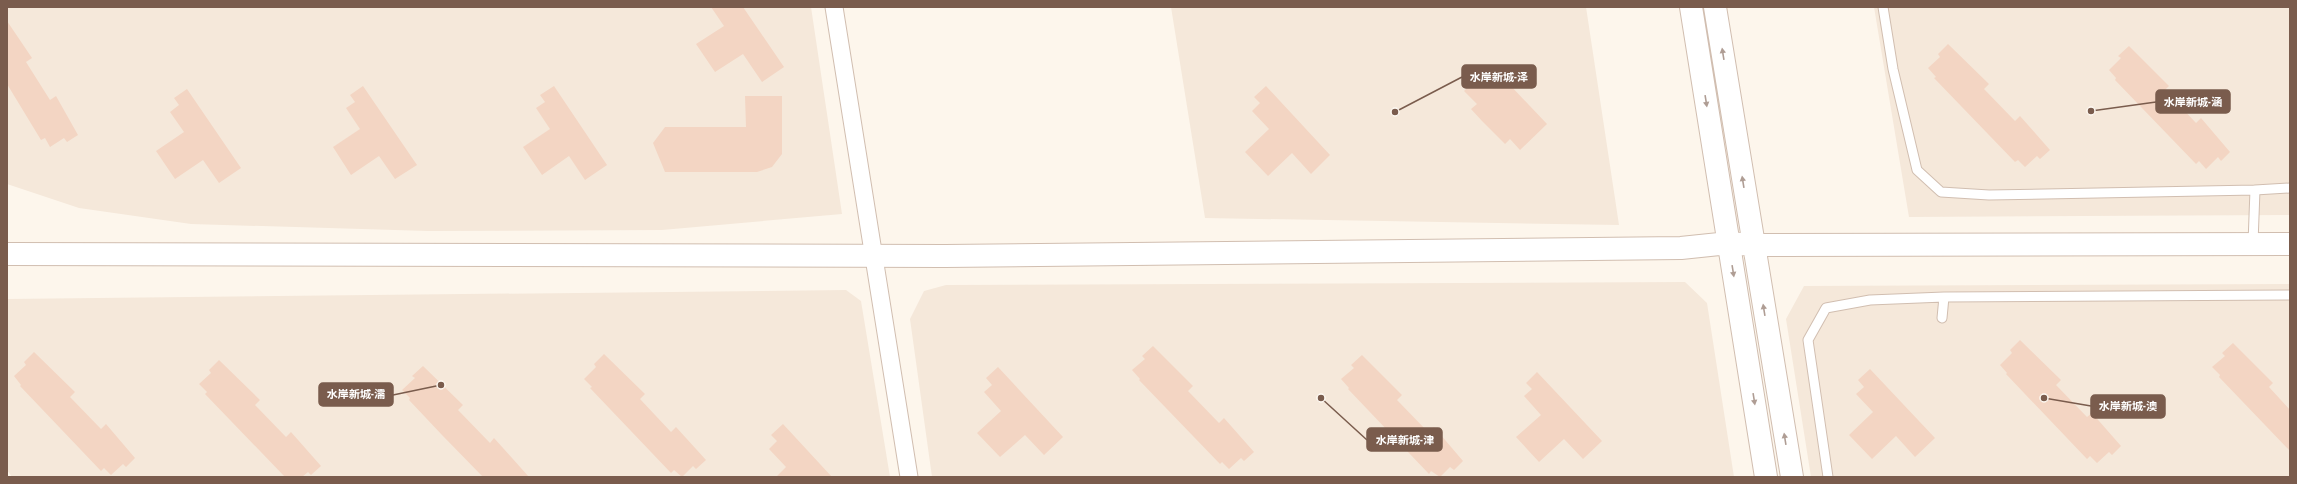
<svg xmlns="http://www.w3.org/2000/svg" width="2297" height="484" font-family="'PT Sans Narrow','Noto Sans SC',sans-serif">
<rect width="100%" height="100%" fill="#fdf6ec"/>
<path fill="#f5e8da" d="M7 7H811L842 214 662 230 428 231 191 224 79 208 7 184Z
M1171 7H1586L1619 225 1205 218Z
M1874 7H2290V215L1909 217Z
M1685 282 1707 303 1734 477H932L910 319 924 291 946 285Z
M2290 284V477H1811L1786 319 1804 286Z
M846 290 861 301 890 477H12L7 470V299Z"/>
<path fill="#f3d5c3" d="M711 7H743L784 67 762 82 743 54 715 72 696 44 724 26Z
M7 21 32 58 26 62 50 100 56 96 78 135 67 142 64 138 50 147 45 138 41 140 7 84Z
M1948 44 1989 84 1984 89 2015 121 2020 116 2050 150 2040 159 2037 156 2025 167 2018 160 2015 162 1934 78 1936 77 1928 68 1940 57 1938 54Z
M2129 46 2169 86 2165 90 2196 123 2201 118 2230 152 2221 161 2218 157 2206 169 2199 161 2196 164 2115 80 2116 78 2109 70 2121 58 2118 56Z
M1491 65 1547 124 1520 150 1510 139 1505 144 1482 121 1471 109 1477 104 1464 91Z
M363 86 417 165 395 179 379 156 351 175 333 147 360 129 346 108 355 102 350 95Z
M554 86 607 165 585 180 569 156 542 175 523 147 550 129 536 108 545 102 540 95Z
M1266 86 1330 155 1311 174 1292 153 1268 176 1245 152 1269 129 1252 111 1260 103 1254 97Z
M187 89 241 168 219 183 203 160 175 179 156 151 184 132 170 112 179 105 174 98Z
M745 96H782V154L772 167 757 172H665L653 143 665 127H746Z
M2020 340 2061 380 2056 385 2087 417 2092 413 2121 446 2112 455 2109 452 2097 463 2090 456 2087 459 2006 374 2007 373 2000 365 2012 353 2010 350Z
M2233 343 2273 383 2269 387 2290 410V451L2219 377 2220 375 2212 367 2225 356 2222 353Z
M1153 346 1193 386 1188 391 1219 423 1224 418 1254 452 1244 461 1241 458 1229 469 1222 462 1220 464 1139 380 1140 379 1132 370 1145 359 1142 356Z
M34 352 75 392 70 397 101 429 106 424 135 458 126 467 123 464 111 475 104 468 101 471 20 386 21 385 14 376 26 365 24 362Z
M604 354 645 394 640 399 671 432 676 427 706 460 696 469 693 466 682 477 674 470 671 473 590 388 592 387 584 379 596 367 594 364Z
M1362 355 1402 395 1397 400 1428 432 1434 427 1463 461 1454 470 1450 467 1440 477 1431 471 1429 474 1348 389 1349 388 1341 379 1354 368 1351 365Z
M219 360 260 400 255 405 286 437 291 432 321 466 311 475 308 472 302 477H285L205 394 207 392 199 384 211 373 209 370Z
M423 366 463 405 458 410 490 443 494 438 529 477H483L442 435 409 400 410 398 402 390 415 378 412 376Z
M998 367 1063 437 1044 455 1025 435 1000 457 977 433 1001 411 984 392 992 385 986 378Z
M1870 369 1935 438 1915 457 1896 436 1872 459 1849 435 1873 412 1856 394 1864 387 1858 380Z
M1537 372 1602 441 1583 459 1564 439 1539 462 1516 437 1541 415 1524 396 1532 389 1526 383Z
M783 424 832 477H776L786 467 769 449 777 441 771 435Z"/>
<g fill="none" stroke-linecap="round" stroke-linejoin="round">
<g stroke="#d1beb0" stroke-width="11">
<path id="service" d="M1883 7 1893 69 1917 170 1941 192 1989 195 2255 190
M2253 243 2255 190 2290 188
M1942 318 1944 297 2290 295
M1828 477 1808 340 1826 308 1870 300 1944 297"/>
</g>
<g stroke="#d1beb0" stroke-width="19">
<path id="minor" d="M834 7 909 477"/>
</g>
<g stroke="#d1beb0" stroke-width="24">
<path id="tertiary" d="M1691 7 1766 477
M1715 7 1792 477
M7 254 945 256 1681 248 1729 243 1753 245 2290 244"/>
</g>
<use href="#service" stroke="#fff" stroke-width="9"/>
<use href="#minor" stroke="#fff" stroke-width="17"/>
<use href="#tertiary" stroke="#fff" stroke-width="22"/>
</g>
<defs><path id="oneway-solid" d="M-6-.8H1V-3.2L6.5 0L1 3.2V.8H-6Z"/></defs>
<g fill="#af9d94">
<use href="#oneway-solid" transform="translate(1723 54) rotate(-99)"/>
<use href="#oneway-solid" transform="translate(1706 101) rotate(81)"/>
<use href="#oneway-solid" transform="translate(1743 182) rotate(-99)"/>
<use href="#oneway-solid" transform="translate(1733 271) rotate(81)"/>
<use href="#oneway-solid" transform="translate(1764 310) rotate(-99)"/>
<use href="#oneway-solid" transform="translate(1754 399) rotate(81)"/>
<use href="#oneway-solid" transform="translate(1785 439) rotate(-99)"/>
</g>
<path fill="none" stroke="#7a5c4d" stroke-width="1.5" d="M1395 112L1462 77M2091 111L2156 102M441 385L393 395M2044 398L2091 406M1321 398L1367 440"/>
<g fill="#7a5c4d" stroke="#fffaf3" stroke-width="1.5">
<circle cx="1395" cy="112" r="4"/>
<circle cx="2091" cy="111" r="4"/>
<circle cx="441" cy="385" r="4"/>
<circle cx="2044" cy="398" r="4"/>
<circle cx="1321" cy="398" r="4"/>
</g>
<g fill="#7a5c4d" stroke="#7a5c4d" stroke-width="1.5">
<rect x="1462" y="65" width="74" height="23" rx="4"/>
<rect x="2156" y="90" width="74" height="23" rx="4"/>
<rect x="319" y="383" width="74" height="23" rx="4"/>
<rect x="2091" y="395" width="74" height="23" rx="4"/>
<rect x="1367" y="428" width="75" height="23" rx="4"/>
</g>
<g font-size="11" text-anchor="middle" font-weight="bold" fill="#fff">
<text x="1499" y="81">水岸新城-泽</text>
<text x="2193" y="106">水岸新城-涵</text>
<text x="356" y="398">水岸新城-濡</text>
<text x="2128" y="410">水岸新城-澳</text>
<text x="1405" y="444">水岸新城-津</text>
</g>
<rect width="2297" height="484" fill="none" stroke="#7a5c4d" stroke-width="16"/>
</svg>
